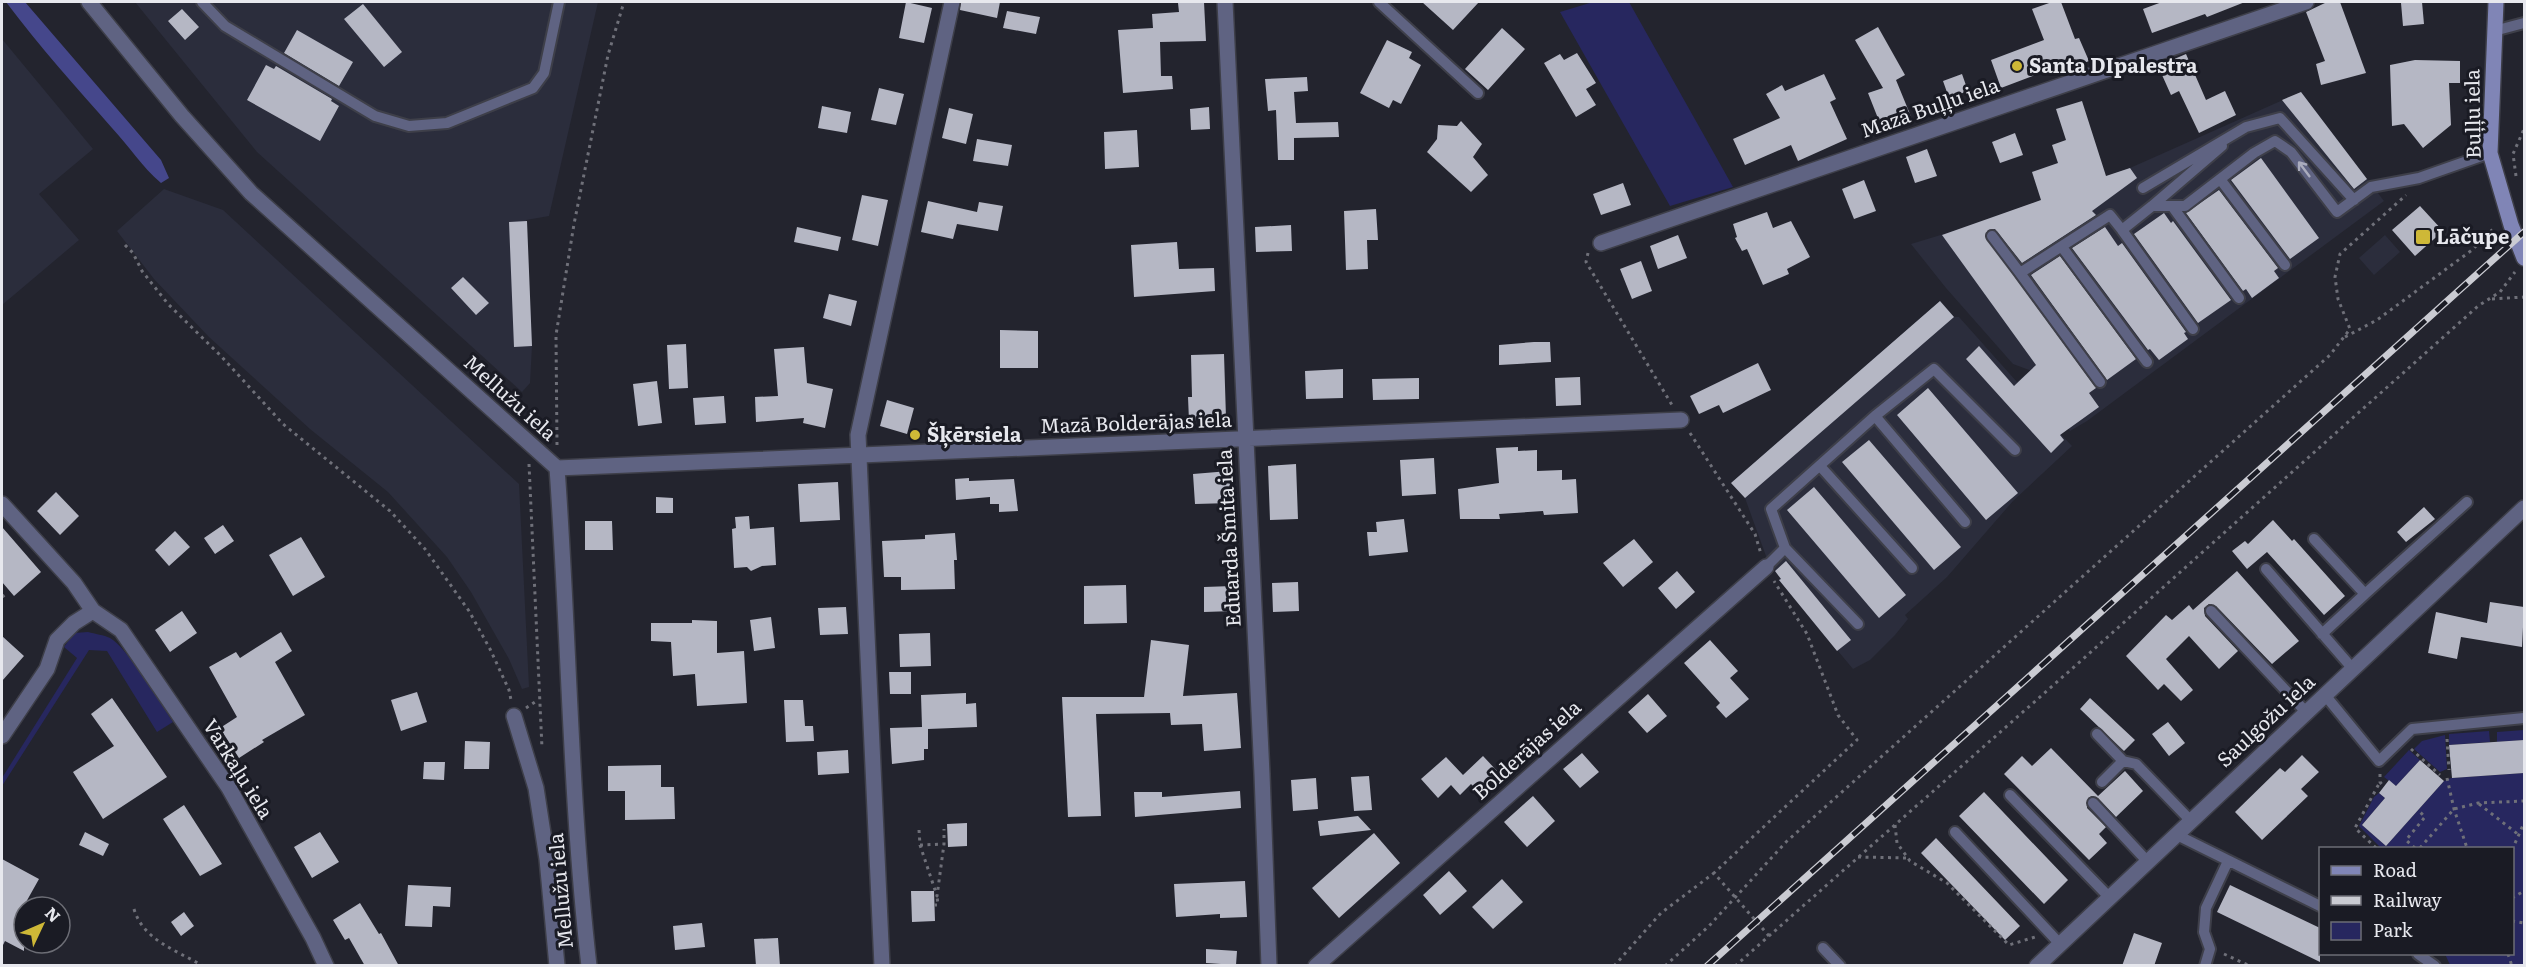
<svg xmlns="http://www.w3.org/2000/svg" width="2526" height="967" font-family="Literata,serif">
<rect width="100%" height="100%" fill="#23242e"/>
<path fill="#2b2d3c" d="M135 2H598L549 216 526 220 532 346 530 383 522 392 257 152Z
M2 39 93 149 39 194 79 240 2 305Z
M2301 92 2384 201 2087 421 2070 431 2032 371 2013 364 1946 288 1911 244 1967 227 2130 168Z
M164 189 223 210 519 484 529 687 522 689 509 659 471 592 447 557 388 492 310 429 209 337 154 279 117 231Z
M2385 235 2400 252 2374 275 2359 258Z
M1940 301 1954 317H1959L2017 382 2026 374 2036 385 2024 396 2072 446 2013 501 1947 577 1905 615 1908 619 1895 635 1870 660 1853 669 1779 580 1781 578 1766 556 1745 498 1731 483Z"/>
<path fill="#27275f" d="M1593 2H1629L1733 187 1670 206 1560 12Z
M88 632C95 634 104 635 110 638 127 647 161 704 173 722L157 732 107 651 89 650 2 786V778L77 658 64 647 74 633Z
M2524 730V740L2497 742V732Z
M2489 731 2490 742 2449 745V734Z
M2445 735 2447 769 2440 772 2414 749 2422 741Z
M2409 750 2420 760 2396 786 2384 777Z
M2524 773V965H2450L2445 954H2512V848H2381L2359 826 2374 797 2379 793 2385 798 2362 825 2386 846 2444 781 2451 778Z"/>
<path fill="#45478b" d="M6 2H25L161 160 169 178 161 183C142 167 129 146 112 128 76 87 39 46 6 2Z"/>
<path fill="#b5b7c4" d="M906 2 932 8 924 43 899 38Z
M961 2H1000L997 18 960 10Z
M1204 2 1206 41 1160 42 1161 76H1172L1173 89 1123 93 1118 30 1153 28 1152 14 1179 12 1178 3Z
M1422 2H1479L1453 30Z
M2052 2H2061L2075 39 2079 38 2089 61 2067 70 2064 64 2001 88 1991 60 2044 40 2032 9Z
M2162 2H2245L2207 17 2205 14 2152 33 2143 9Z
M2327 2H2340L2366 73 2321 85 2316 64 2325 61 2306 12Z
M2422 2 2424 24 2403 26 2401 3Z
M363 4 402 52 384 67 344 19Z
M182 9 199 27 185 40 168 21Z
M1007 11 1040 17 1036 34 1003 28Z
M1878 27 1905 75 1896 80 1912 119 1883 131 1868 93 1883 88 1855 40Z
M1502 28 1525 49 1488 90 1465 69Z
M297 30 353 62 339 86 284 53Z
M1387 40 1412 52 1409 58 1421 65 1401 104 1393 100 1389 108 1360 93Z
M1577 53 1596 83 1586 89 1596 105 1576 117 1544 63 1560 54 1564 60Z
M2186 54 2206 100 2225 91 2236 115 2199 133 2179 91 2171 95 2158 66Z
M2415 60 2460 61V83H2449L2451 125 2423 148 2404 124 2392 126 2390 65Z
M266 65 274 69 276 66 332 99 331 101 339 106 320 141 247 100Z
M1824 74 1836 99 1830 102 1847 139 1798 161 1791 145 1745 165 1733 139 1780 118 1766 94 1782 85 1785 91Z
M1962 74 1968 91 1949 98 1943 81Z
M1307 77 1308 91 1294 92 1296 123 1338 122 1339 137 1294 138V160H1278L1276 110 1268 111 1265 79Z
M879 88 904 94 896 125 871 120Z
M2301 92 2367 179 2354 189 2282 100Z
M2082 101 2106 176 2130 168 2137 178 2092 211 2096 215 2022 263 1995 229 1988 230 1985 236 2096 388 2089 393 2099 407 2060 435 2064 440 2051 453 1966 359 1979 346 2014 386 2036 365 1942 235 2041 200 2032 172 2058 163 2052 145 2066 140 2056 109Z
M822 106 851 112 847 133 818 128Z
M1209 107 1210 129 1191 130 1190 109Z
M949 108 973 114 966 144 942 138Z
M1461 121 1482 144 1473 157 1488 175 1471 192 1427 152 1437 139 1438 125 1457 126Z
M1137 130 1139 167 1105 169 1104 132Z
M2015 133 2023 155 2000 163 1992 142Z
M977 139 1012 145 1008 166 973 161Z
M1927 149 1937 176 1915 183 1906 157Z
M2261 158 2319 238 2290 259 2231 180Z
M1864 180 1876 211 1854 219 1842 189Z
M1623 183 1631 205 1601 215 1593 194Z
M2219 190 2278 268 2274 271 2279 278 2252 298 2246 289 2243 291 2186 213Z
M862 195 888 200 878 246 852 240Z
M928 201 977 212 979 202 1003 206 998 231 957 224 953 239 921 232Z
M2420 206 2443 231 2415 256 2392 230Z
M1376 209 1378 240H1367L1368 269 1346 270 1344 211Z
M1767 212 1773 228 1791 221 1810 257 1787 269 1789 274 1763 285 1747 249 1742 251 1735 238 1737 237 1733 224Z
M2164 213 2171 223 2173 221 2231 300 2198 323 2134 234Z
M527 221 532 346 514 347 509 222Z
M1291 225 1292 251 1256 252 1255 227Z
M797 227 841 237 838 251 794 242Z
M2105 227 2118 246 2122 243 2186 332 2184 333 2188 339 2159 360 2150 349 2148 350 2072 248Z
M1678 235 1687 258 1658 269 1650 246Z
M1177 242 1179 269 1214 268 1215 291 1134 297 1131 245Z
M2060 256 2136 359 2107 380 2031 275Z
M1641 261 1652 291 1632 299 1620 269Z
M463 277 489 303 476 315 451 288Z
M829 294 857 301 851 326 823 318Z
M1940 301 1954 317 1745 498 1731 483Z
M1000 330 1038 331V368H1000Z
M1534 342H1550L1551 362 1499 365V345Z
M686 344 688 388 669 389 667 345Z
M804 347 807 383 833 389 825 428 803 423 804 418 756 422 755 397 778 396 774 349Z
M1224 354 1226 418 1189 421 1188 397H1192L1191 355Z
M1758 363 1771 390 1723 413 1719 405 1699 414 1690 396Z
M1343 369V398L1306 399 1305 371Z
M1580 377 1581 405 1556 406 1555 378Z
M1419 378V399L1373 400 1372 379Z
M657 381 662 423 638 426 633 384Z
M1928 388 2018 493 1986 520 1897 415Z
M724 396 726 423 695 425 693 398Z
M887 400 914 408 907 434 880 426Z
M1869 440 1961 547 1934 570 1842 462Z
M1518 447V451L1537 450V471L1562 470V480L1576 479 1578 513 1544 515 1543 511 1499 514 1500 519H1460L1458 489 1499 483 1496 448Z
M1434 458 1436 494 1402 496 1400 460Z
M1296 464 1298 519 1270 520 1268 466Z
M1229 471 1231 503 1195 504 1193 474Z
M969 478V481L1014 479 1018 511 999 512V504H990V497L956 500 955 479Z
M838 482 840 520 800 522 798 484Z
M1814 487 1906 595 1879 618 1787 510Z
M56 492 79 516 60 535 37 511Z
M656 497 673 498V513H656Z
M2424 507 2435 519 2406 542 2397 532Z
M749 516 750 529 774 527 776 565 762 566 751 571 747 567 734 568 732 529 736 528 735 517Z
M1404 519 1408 552 1369 556 1367 532H1377L1376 522Z
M2273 520 2292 541 2294 539 2345 596 2324 615 2267 552 2247 569 2232 551 2245 541 2248 544Z
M585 521H612L613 550H585Z
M223 525 234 541 215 554 204 538Z
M2 527 41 572 14 596 2 582Z
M175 531 190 547 169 566 155 550Z
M955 533 957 560H954L955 589 901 590V577H884L882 541 925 539V535Z
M301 537 325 577 293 596 269 555Z
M1634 539 1653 562 1623 587 1603 563Z
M1786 561 1851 640 1837 651 1779 580 1781 579 1775 571Z
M1677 571 1695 592 1676 609 1658 588Z
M2237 571 2299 641 2272 664 2216 606 2209 604 2204 608 2205 616 2238 651 2219 669 2189 636 2166 659 2193 690 2181 701 2164 684 2158 690 2126 656 2166 615 2172 620 2189 605 2193 610Z
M1298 582 1299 611 1273 612 1272 583Z
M1126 585 1127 623 1084 624V586Z
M1233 586 1234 611 1204 612V587Z
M2490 602 2524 607 2522 647 2461 637 2457 659 2428 653 2436 612 2487 623Z
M846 607 848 634 820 635 818 608Z
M182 611 197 633 170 652 155 630Z
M771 617 775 648 754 651 750 620Z
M692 620 717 621V653L744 651 747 703 697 706 695 674 673 676 671 642 651 641V623H692Z
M281 632 292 651 275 662 305 715 262 740 264 742 239 758 220 728 237 717 209 667 236 652 240 658Z
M930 633 931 666 900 667 899 634Z
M2 636 24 656 2 681Z
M1151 640 1189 645 1183 696 1237 693 1241 748 1204 751 1202 724 1171 725 1170 713 1096 714 1101 816 1068 817 1062 697H1144Z
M1710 640 1738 671 1730 678 1749 699 1726 718 1716 707 1720 703 1684 663Z
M889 672H911V694H890Z
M417 692 427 722 401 731 391 700Z
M966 693V704L976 703 977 727 928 729V749H924V760L892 764 890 728 922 727 921 695Z
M1648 694 1667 716 1647 733 1628 712Z
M112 698 167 777 103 819 73 772 114 746 91 714Z
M2090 698 2135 740 2124 751 2080 709Z
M784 700H803L805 726H813L814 741 786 742Z
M2168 722 2185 743 2169 756 2152 734Z
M2524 740V773L2452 778 2449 745Z
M465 741 490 742 489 769H464Z
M2051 748 2098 796 2125 771 2143 791 2116 817 2098 798 2092 796 2088 798 2087 808 2106 827 2099 834 2107 843 2089 860 2004 774 2022 756 2032 766Z
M848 750 849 773 818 775 817 752Z
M1582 753 1599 772 1580 788 1563 769Z
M2302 755 2319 772 2301 789 2308 796 2262 840 2235 812 2280 768 2285 772Z
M1483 756 1498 772 1478 791 1471 784 1460 795 1451 785 1438 798 1421 779 1446 757 1463 775Z
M2420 760 2444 781 2386 846 2362 825 2385 798 2379 793 2389 780 2396 786Z
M424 762H445L444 780 423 779Z
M661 765V787H674L675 819 625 820V791H608V766Z
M1369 776 1372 810 1354 811 1351 777Z
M1316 778 1318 809 1293 811 1291 780Z
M1240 791 1241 808 1135 817 1134 792H1162V797Z
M1984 792 2068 880 2044 904 1959 816Z
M1533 796 1555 821 1527 847 1504 822Z
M184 805 222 864 200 876 163 819Z
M1358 816 1371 830 1320 836 1318 821Z
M967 823V846L948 847 947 824Z
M85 832 109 844 103 856 79 845Z
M320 832 339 862 312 878 294 847Z
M1374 833 1400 863 1339 918 1312 888Z
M1936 838 2020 926 2005 940 1921 853Z
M2 859 39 879 16 920 24 925V951L5 941 2 947Z
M1449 871 1467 891 1440 915 1423 895Z
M1502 879 1523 902 1493 929 1472 907Z
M1245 881 1247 917 1220 918V914L1176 917 1174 884Z
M408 885 451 887 450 907 433 906 432 927 405 926Z
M2230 885 2320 928V962L2217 912Z
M911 891H934L935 921 912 922Z
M360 903 379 934 381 933 399 966H365L349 938 345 940 333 920Z
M184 912 194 926 181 936 171 922Z
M702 923 705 947 675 950 673 926Z
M2134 933 2162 943 2154 966H2122Z
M778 938 780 966H756L754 939Z
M1206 949 1237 951 1236 965 1206 963Z"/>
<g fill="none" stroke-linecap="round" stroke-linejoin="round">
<g stroke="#3e3f49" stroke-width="14">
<path id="lane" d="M202 2 225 26 375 116 409 126 447 123 533 88 544 73 559 2
M1379 2 1478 93
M2494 31 2524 23
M2220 179 2285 265
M2143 188 2246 127 2280 118 2354 200
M2152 206 2222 146
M2172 206 2239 298
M2122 230 2193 329
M1992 236 2020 273 2110 215 2122 230 2152 206H2185L2254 153 2275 141 2291 152 2337 212 2371 187 2419 178 2490 153
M2062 247 2147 362
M2020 273 2100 382
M1875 416 1965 522
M1820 466 1912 568
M2314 539 2365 594 2322 634
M1785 548 1858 624
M1766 567 1785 548 1771 509 1875 416 1934 369 2015 450
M2266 569 2353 669
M2365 594 2467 502
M2211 611 2306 712
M2325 695 2379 761 2412 729 2524 718
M2097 734 2123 761 2136 764 2190 820
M2102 782 2123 761
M2010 795 2109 897
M2093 803 2147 861
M1955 832 2060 944
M2175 834 2320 906
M1823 948 1840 966
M2418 954 2435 966
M2205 966 2210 949 2204 932 2206 908 2228 861"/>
</g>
<g stroke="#3e3f49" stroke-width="18">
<path id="street" d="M89 2 182 116 251 193 557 468C569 634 570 800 589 966
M1225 2 1262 774 1269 966
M1601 243 2306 2
M557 468 1681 420
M2 504 74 583 93 611 121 630 229 788 313 938 326 966
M514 716 536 788 547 859 557 966
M2 736 47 669 57 640 74 623 93 611
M882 966 858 435 952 2
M1316 966 1766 567
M2037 966 2524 508"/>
</g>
<g stroke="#3e3f49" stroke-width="18">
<path id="secondary" d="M2496 2 2490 153 2511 225 2524 258"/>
</g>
<path stroke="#6f7079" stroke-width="3" stroke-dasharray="3 4.5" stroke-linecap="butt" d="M2516 176 2513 154 2524 129
M125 245 133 253 142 271 168 304 221 356 283 424 390 511 425 549 469 611 490 649 509 690 511 700
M1588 253 1586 262 1672 405
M2492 299 2524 297
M2345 337 2377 320 2472 250 2494 228
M1690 433 1755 534 1761 554
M557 445 556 335 574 224 608 55 624 2
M529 464 542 748
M2 597 5 595
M526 708 538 700
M2447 739 2449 770
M2411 749 2440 775
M2380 774V782L2384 787
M2447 778 2454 809 2467 848
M2479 804 2519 835
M1895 825 1897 843 1910 861 1947 883 2009 945 2035 937
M919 830 920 845 944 844V829
M920 845 937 896 944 844
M2376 848 2355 828 2380 782
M2415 848 2406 840 2425 817 2418 810
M2420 848 2454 809 2478 803 2524 801
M2512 850 2524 823
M1858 857 1907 858
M2512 898 2524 891
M934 905H938L937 896
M134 909C143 940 176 950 203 966
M2512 921 2524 923
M1769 936 1714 873 1857 740 1838 715 1807 634 1774 581
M2224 954 2250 966
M2508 954 2512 966
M1614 966 1661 913 1714 873
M1665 966 1709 926 1786 842 2330 355 2350 329 2338 299 2335 277 2340 254 2406 195
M1735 966 2083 659 2478 306 2500 292 2515 272"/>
<use href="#lane" stroke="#5f6382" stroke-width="10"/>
<use href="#street" stroke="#5f6382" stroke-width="15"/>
<use href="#secondary" stroke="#8085b6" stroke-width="15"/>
<g stroke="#cacbd2" stroke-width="7">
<path id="rail" d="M1707 966 2524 232"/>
</g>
<use href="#rail" stroke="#1a1b24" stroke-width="4.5" stroke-dasharray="14" stroke-linecap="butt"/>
</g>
<defs><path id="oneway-shaft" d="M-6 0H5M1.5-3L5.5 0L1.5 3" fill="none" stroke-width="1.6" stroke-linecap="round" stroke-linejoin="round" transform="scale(1.5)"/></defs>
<use stroke="#aaacbd" href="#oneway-shaft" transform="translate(2304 169) rotate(-127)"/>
<g fill="#ceb837" stroke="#1a1b24" stroke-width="2">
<circle cx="2017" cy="66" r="6"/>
<rect x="2415" y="229" width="16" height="16" rx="3"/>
<circle cx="915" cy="435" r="6"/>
</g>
<g text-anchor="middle" stroke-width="6" stroke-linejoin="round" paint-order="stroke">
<g font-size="20" font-weight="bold" fill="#e7e8ee" stroke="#1a1b24" text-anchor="start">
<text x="2029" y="73">Santa DIpalestra</text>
<text x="2436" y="244">Lāčupe</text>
<text x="927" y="442">Šķērsiela</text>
</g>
<g font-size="20" fill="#e7e8ee" stroke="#1a1b24">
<text transform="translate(1930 108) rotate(-19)" y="7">Mazā Buļļu iela</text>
<text transform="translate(2473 114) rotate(-91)" y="7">Buļļu iela</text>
<text transform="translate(510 398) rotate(42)" y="7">Mellužu iela</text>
<text transform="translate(1136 423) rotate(-2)" y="7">Mazā Bolderājas iela</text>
<text transform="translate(1229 538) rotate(-93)" y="7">Eduarda Šmita iela</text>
<text transform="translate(2266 721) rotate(-43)" y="7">Saulgožu iela</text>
<text transform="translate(1527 750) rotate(-42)" y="7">Bolderājas iela</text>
<text transform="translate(238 769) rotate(58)" y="7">Varkaļu iela</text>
<text transform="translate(561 891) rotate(-95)" y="7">Mellužu iela</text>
</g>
</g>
<rect width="2526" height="967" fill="none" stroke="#e7e8ee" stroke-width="6"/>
<rect x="2319" y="847" width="195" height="108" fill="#1a1b24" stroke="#6c6d75" stroke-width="1.5"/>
<rect x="2331" y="866" width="30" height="9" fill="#8085b6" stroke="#6c6d75" stroke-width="1.5"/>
<text x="2373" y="877" font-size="18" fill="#e7e8ee">Road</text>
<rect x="2331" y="896" width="30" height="9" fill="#cacbd2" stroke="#6c6d75" stroke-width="1.5"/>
<text x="2373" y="907" font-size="18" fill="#e7e8ee">Railway</text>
<rect x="2331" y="922" width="30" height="18" fill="#27275f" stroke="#6c6d75" stroke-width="1.5"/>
<text x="2373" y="937" font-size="18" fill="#e7e8ee">Park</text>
<g transform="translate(42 925) rotate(46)"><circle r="28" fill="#1a1b24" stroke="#6c6d75" stroke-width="1.5"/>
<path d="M0-4.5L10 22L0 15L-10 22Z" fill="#ceb837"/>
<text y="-9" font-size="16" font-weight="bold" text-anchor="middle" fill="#e7e8ee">N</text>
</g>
</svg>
